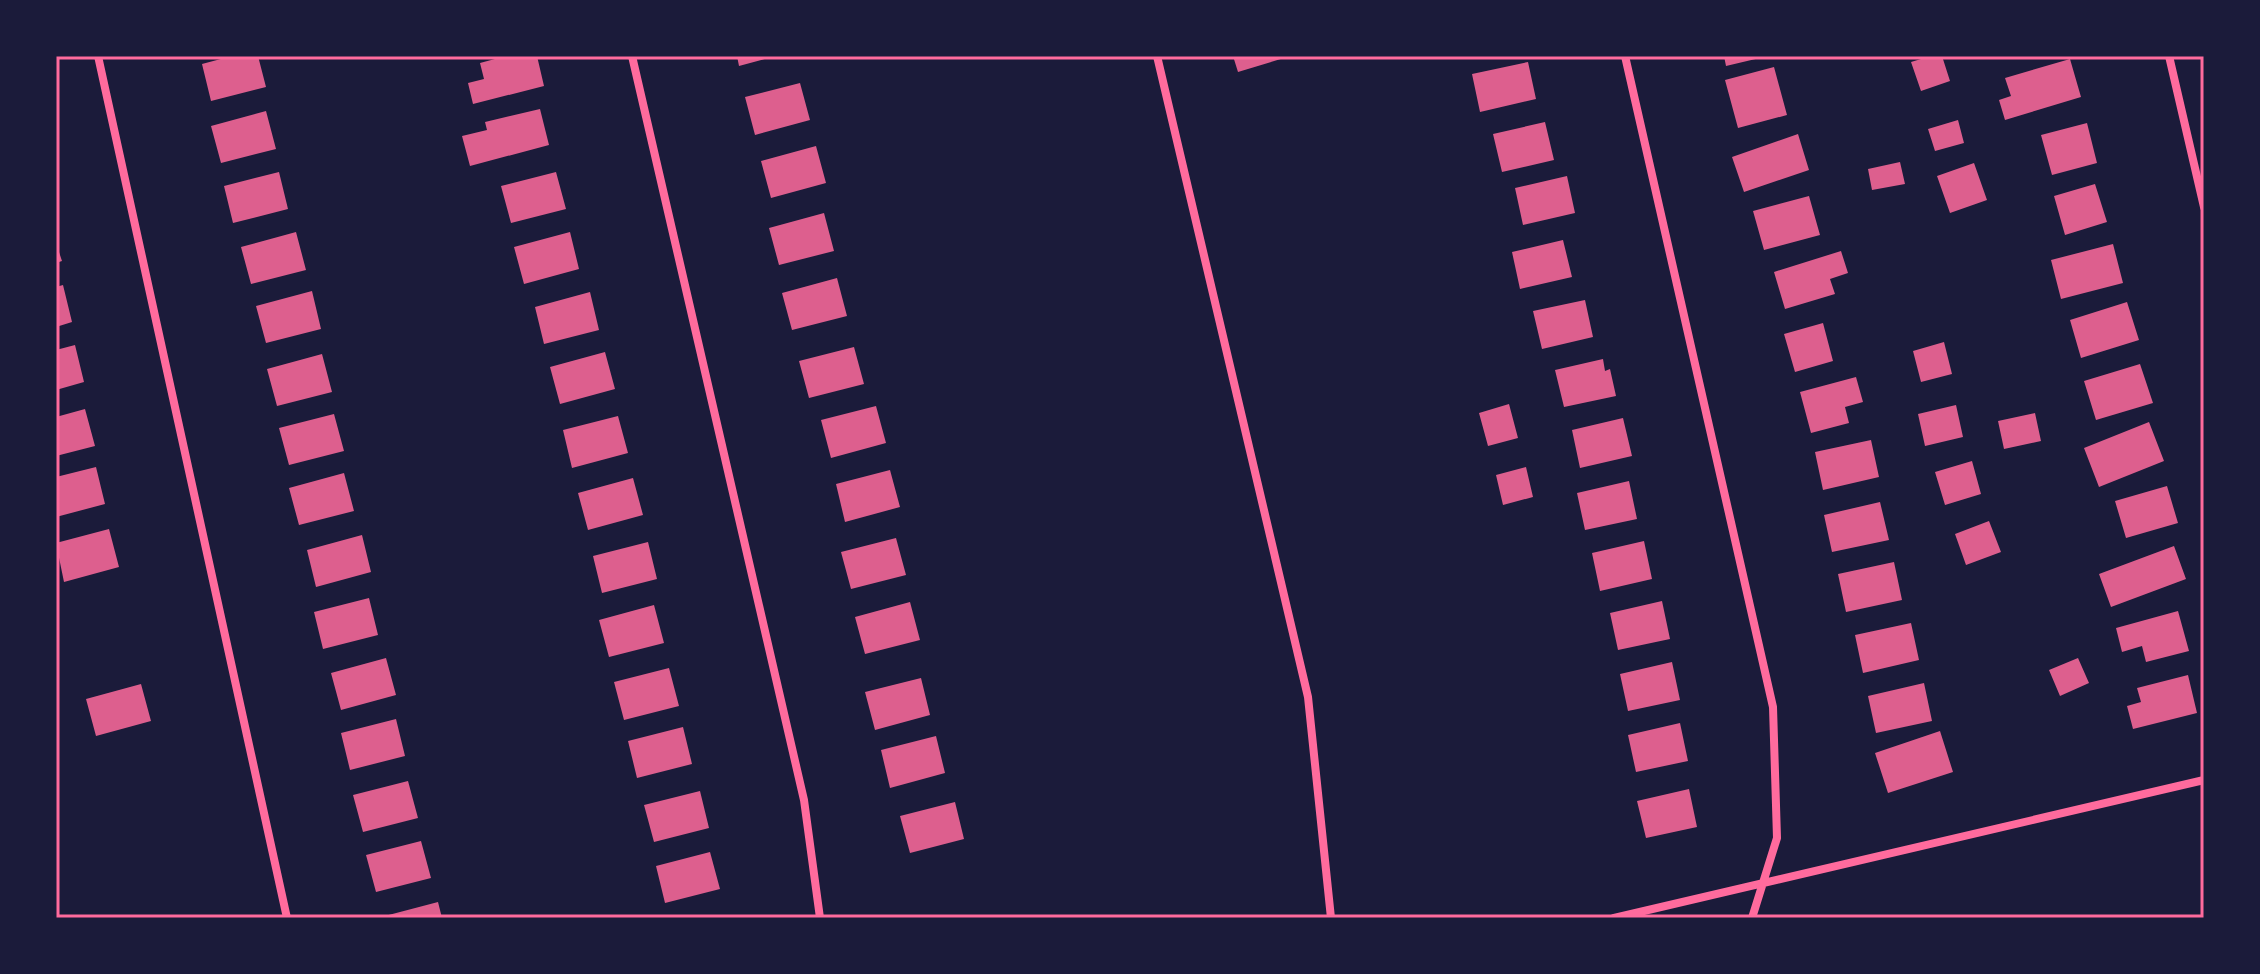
<svg xmlns="http://www.w3.org/2000/svg" width="2260" height="974" font-family="Signika,sans-serif">
<rect width="100%" height="100%" fill="#1b1b3a"/>
<path fill="#dd5f8e" d="M232 56H258L266 87 211 101 202 64Z
M506 56H537L544 86 473 104 468 83 484 79 480 63Z
M737 56H772V57L739 66Z
M1233 56H1283L1284 58 1238 72Z
M1724 56H1764V57L1726 66Z
M1931 56H1942L1950 81 1921 91 1911 62Z
M2070 59 2081 97 2005 120 1999 100 2011 96 2005 78Z
M1528 62 1536 99 1480 112 1472 74Z
M1774 67 1787 115 1738 128 1725 80Z
M800 83 810 120 755 135 745 97Z
M540 109 549 145 470 166 462 136 487 130 485 122Z
M266 111 276 149 221 163 211 126Z
M1958 120 1964 143 1935 151 1928 129Z
M1545 122 1554 160 1502 172 1493 134Z
M2087 123 2097 163 2052 175 2041 135Z
M1798 134 1809 170 1744 192 1732 157Z
M816 146 826 183 771 198 761 161Z
M1900 162 1905 184 1872 190 1868 169Z
M1974 163 1987 200 1950 213 1937 176Z
M279 172 288 209 233 223 224 186Z
M556 172 566 209 511 223 501 186Z
M1567 176 1575 213 1523 225 1515 188Z
M2095 184 2107 222 2065 235 2054 196Z
M1809 196 1820 235 1764 250 1753 211Z
M824 213 834 251 779 265 769 228Z
M296 232 306 270 251 284 241 247Z
M570 232 579 269 524 284 514 247Z
M1563 240 1572 277 1520 289 1512 252Z
M56 243 62 261 56 263Z
M2113 244 2123 283 2061 299 2051 260Z
M1841 251 1848 273 1830 279 1835 294 1785 309 1774 272Z
M837 278 847 316 792 330 782 293Z
M63 285 72 322 56 327V287Z
M312 291 321 329 266 343 256 306Z
M590 292 599 330 544 344 535 307Z
M1585 300 1593 337 1542 349 1533 311Z
M2127 302 2139 340 2081 358 2070 320Z
M1823 323 1833 361 1795 372 1784 334Z
M1944 342 1952 374 1921 382 1913 351Z
M75 345 84 382 56 390V350Z
M854 347 864 384 809 398 799 361Z
M605 352 615 389 560 404 550 367Z
M322 354 332 392 277 406 267 369Z
M1603 359 1605 371 1610 369 1616 396 1564 407 1555 370Z
M2140 364 2153 403 2096 420 2084 381Z
M1856 377 1863 402 1845 407 1849 423 1811 433 1800 392Z
M1509 404 1518 438 1488 446 1479 413Z
M1956 405 1963 437 1925 446 1918 414Z
M876 406 886 443 831 458 821 420Z
M85 409 95 446 56 456V417Z
M2035 413 2041 441 2004 449 1998 421Z
M334 414 344 451 289 465 279 428Z
M618 416 628 453 572 468 563 430Z
M1623 418 1632 456 1580 468 1572 430Z
M2149 422 2164 461 2099 487 2084 448Z
M1871 440 1879 477 1823 490 1815 452Z
M1972 461 1981 494 1945 505 1935 472Z
M96 467 105 504 56 517V477Z
M1526 467 1533 497 1503 505 1496 475Z
M890 470 900 507 845 522 836 484Z
M344 473 354 511 299 525 289 488Z
M633 478 643 515 588 530 578 493Z
M1629 481 1637 519 1585 530 1577 493Z
M2167 486 2178 523 2126 538 2115 501Z
M1880 502 1889 540 1832 552 1824 515Z
M1989 521 2001 552 1966 565 1955 534Z
M109 529 119 567 64 582 56 543Z
M362 535 371 572 316 587 307 550Z
M896 538 906 575 851 589 841 552Z
M1644 541 1652 579 1600 591 1592 553Z
M648 542 657 579 602 593 593 556Z
M2174 546 2186 579 2111 607 2099 574Z
M1894 562 1902 600 1846 612 1838 574Z
M369 598 378 635 323 649 314 612Z
M1662 601 1670 639 1618 650 1610 613Z
M910 602 920 640 865 654 855 617Z
M654 605 664 643 609 657 599 620Z
M2178 611 2189 651 2146 662 2142 646 2122 652 2116 628Z
M1911 623 1919 660 1863 673 1855 635Z
M386 658 396 695 341 710 331 673Z
M2078 658 2089 683 2060 696 2049 670Z
M1672 662 1680 700 1628 711 1620 674Z
M669 668 679 706 624 720 614 682Z
M2188 675 2197 713 2133 729 2127 706 2141 702 2137 688Z
M921 678 930 715 875 730 865 692Z
M1924 683 1932 721 1876 733 1868 696Z
M141 684 151 721 96 736 86 699Z
M396 719 405 756 350 770 341 733Z
M1680 723 1688 761 1636 772 1628 735Z
M683 727 692 764 637 778 628 741Z
M1940 731 1953 772 1888 793 1875 753Z
M936 736 945 773 890 788 881 750Z
M408 781 418 818 363 832 353 795Z
M1689 789 1697 827 1646 838 1637 801Z
M700 791 709 828 654 842 644 805Z
M955 802 964 839 910 853 900 816Z
M421 841 431 878 376 892 366 855Z
M710 852 720 889 665 903 656 866Z
M438 902 442 918H381V917Z"/>
<g fill="none" stroke-linecap="round" stroke-linejoin="round">
<path stroke="#ff6b9d" stroke-width="8" d="M98 56 287 918
M632 56 804 800 820 918
M1157 56 1308 697 1331 918
M1625 56 1773 707 1777 838 1752 918
M2169 56 2204 207
M1614 918 2204 780"/>
</g>
<rect width="2260" height="974" fill="none" stroke="#1b1b3a" stroke-width="116"/>
<rect x="58" y="58" width="2144" height="858" fill="none" stroke="#ff6b9d" stroke-width="3"/>
</svg>
